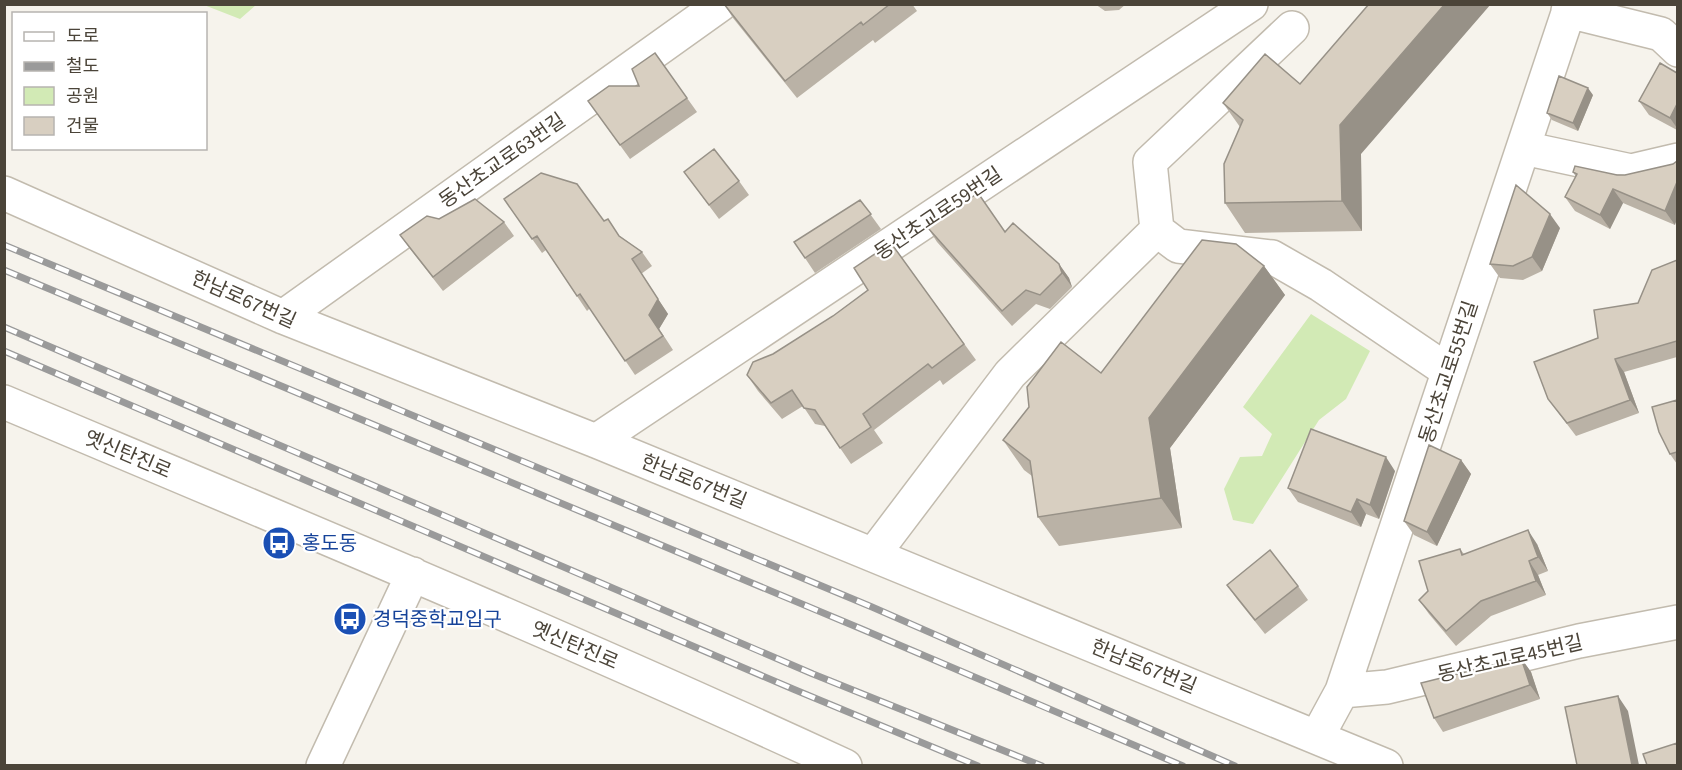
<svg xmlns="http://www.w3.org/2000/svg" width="1682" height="770" font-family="'Source Sans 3','Noto Sans KR',sans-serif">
<rect width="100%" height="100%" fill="#f6f3ec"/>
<path fill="#d2eab5" d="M204 5H256L240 19Z
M1311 314 1370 351 1346 399 1319 420 1253 524 1233 520 1224 489 1240 457 1262 456 1272 434 1243 407Z"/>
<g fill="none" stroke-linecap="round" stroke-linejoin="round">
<g stroke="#c2bbae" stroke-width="36">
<path id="street" d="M1568 11 1661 34 1678 50
M1292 28 1150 162 1157 230 1178 246 1272 257 1321 285 1448 371
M1523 148 1631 171 1678 160
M4 193 283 317 596 441 1386 766
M283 317 721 4
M4 402C286 521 568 638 845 766
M596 441 1251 4
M873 555 1010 374 1157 230
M1342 691 1387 687 1579 641 1678 622
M1317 737 1342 691 1571 4
M323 766 413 574"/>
</g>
<use href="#street" stroke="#fff" stroke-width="33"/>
<g stroke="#9a9a9a" stroke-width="7">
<path id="rail" d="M4 245 872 607 1235 766
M4 270 864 630 1183 766
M4 327 813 674 1042 766
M4 351 793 689 978 766"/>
</g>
<use href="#rail" stroke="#fff" stroke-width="4.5" stroke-dasharray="14" stroke-linecap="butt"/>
</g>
<path fill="#bab2a6" d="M724 4H912L917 11 875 43 873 40 797 98 733 18Z
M1095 4H1126L1119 10 1105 11Z
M655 53 697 112 630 159 588 101 639 86Z
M1677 73V130L1649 115 1639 101Z
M1593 95 1578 131 1552 120 1547 113Z
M1223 103 1361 154 1362 231 1245 233 1225 203 1240 127Z
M1673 164 1675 225 1623 203 1610 229 1575 211 1565 197 1576 177 1573 172 1625 175Z
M684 172 739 181 749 195 719 219Z
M504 199 620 236 642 252 652 266 641 274 668 314 659 329 673 350 635 375 590 308 587 311 546 250 542 253Z
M860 200 881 229 815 273 805 258Z
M439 219 504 222 514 236 443 291 410 249 400 235Z
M928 228 1005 232 1059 264 1069 278 1072 287 1050 309 1036 304 1012 326 937 242Z
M1560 228 1542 271 1523 280 1500 278 1490 264Z
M891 243 976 360 943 385 940 380 874 430 883 443 851 464 825 426 815 424 803 406 782 419 758 391 747 375 773 354 833 316 868 290Z
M1677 260V357L1624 372 1639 413 1576 436 1548 399 1598 338 1638 303Z
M1264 266 1285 295 1170 448 1182 528 1059 546 1038 517 1032 476 1024 470 1003 440 1029 407 1101 373Z
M1677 400V464L1670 454Z
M1461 460 1471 474 1437 546 1414 535 1404 521Z
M1395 471 1379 519 1366 514 1361 527 1298 502 1288 488Z
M1537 544 1548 571 1538 575 1546 595 1491 616 1456 646 1429 614 1419 600 1428 591 1460 549 1464 554Z
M1227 585 1298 586 1308 600 1265 634 1237 599Z
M1521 658 1531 672 1540 699 1443 732 1434 718Z"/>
<path fill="#979187" d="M1445 4H1491L1361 154 1362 231 1342 201 1340 125Z
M1588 88 1593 95 1578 131 1573 123Z
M1677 104V128L1670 118Z
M1677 182V219L1675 225 1665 211Z
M1613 189 1623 203 1610 229 1600 215Z
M1550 214 1560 228 1542 271 1532 257Z
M632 259 668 314 659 329 673 350 649 315Z
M1059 264 1069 278 1072 287 1062 273Z
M1264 266 1285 295 1170 448 1182 528 1161 498 1149 418Z
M1615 359 1624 372 1639 413 1630 400Z
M1386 457 1395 471 1379 519 1370 505Z
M1461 460 1471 474 1437 546 1427 532Z
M1357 499 1366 514 1361 527 1351 512Z
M1528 530 1537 544 1548 571 1538 557Z
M1529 561 1538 575 1546 595 1536 581Z
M1521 658 1531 672 1540 699 1530 685Z
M1618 696 1628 711 1639 765H1632Z"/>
<path fill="#d8cfc1" stroke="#979187" stroke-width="1.5" d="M724 4H890L863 25 861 22 785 81Z
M1369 4H1445L1340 125 1342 201 1225 203 1224 164 1243 120 1223 103 1265 54 1300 84Z
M655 53 687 98 620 145 588 101 609 86H639L632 69Z
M1660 63 1677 73V104L1670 118 1639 101Z
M1559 76 1588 88 1573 123 1547 113Z
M714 149 739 181 709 205 684 172Z
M1677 161V182L1665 211 1613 189 1600 215 1565 197 1577 174 1573 172 1575 166 1617 175H1625L1673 164Z
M541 173 577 184 604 221 608 219 619 236 642 252 632 259 658 299 649 315 663 336 625 361 580 294 577 296 537 236 532 239 504 199Z
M1516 185 1550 214 1532 257 1513 266 1490 264Z
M978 193 1005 232 1013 223 1059 264 1062 273 1040 295 1026 290 1002 311 928 228Z
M475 199 504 222 433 277 400 235 427 216 439 219Z
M860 200 871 214 805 258 794 242Z
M1202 240 1236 244 1264 266 1149 418 1161 498 1038 517 1030 461 1003 440 1029 407 1027 387 1061 342 1101 373Z
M891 243 964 344 932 368 928 364 863 414 871 427 840 448 815 410 804 408 792 390 771 403 747 375 753 362 773 354 833 316 868 290 854 268Z
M1677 260V341L1615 359 1630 400 1567 423 1548 399 1534 362 1598 338 1594 310 1638 303 1652 270Z
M1677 400V452L1670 454 1659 432 1652 407Z
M1311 429 1386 457 1370 505 1357 499 1351 512 1288 488Z
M1429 445 1461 460 1427 532 1404 521Z
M1528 530 1538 557 1529 561 1536 581 1481 601 1446 631 1419 600 1428 591 1419 561 1460 549 1462 555Z
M1270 550 1298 586 1255 620 1227 585Z
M1521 658 1530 685 1434 718 1421 683Z
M1618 696 1632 765H1577L1565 707Z
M1677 743V765H1647L1643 754Z"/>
<defs>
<g id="bus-disc" transform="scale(1.725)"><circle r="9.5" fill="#1a4fb4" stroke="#fff"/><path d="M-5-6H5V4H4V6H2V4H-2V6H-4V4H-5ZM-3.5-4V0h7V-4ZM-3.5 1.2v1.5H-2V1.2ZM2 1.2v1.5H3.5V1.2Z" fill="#fff"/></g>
</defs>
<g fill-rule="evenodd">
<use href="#bus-disc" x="279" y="543"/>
<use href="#bus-disc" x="350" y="619"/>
</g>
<g text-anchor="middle" stroke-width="4.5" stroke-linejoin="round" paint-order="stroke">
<g font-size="20" fill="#4b4439" stroke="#fff">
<text transform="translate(502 160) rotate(-35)" y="7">동산초교로63번길</text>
<text transform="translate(938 213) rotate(-34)" y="7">동산초교로59번길</text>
<text transform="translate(244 299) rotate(24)" y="7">한남로67번길</text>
<text transform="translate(1448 372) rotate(-72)" y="7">동산초교로55번길</text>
<text transform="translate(128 454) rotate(23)" y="7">옛신탄진로</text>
<text transform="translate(694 481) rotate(22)" y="7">한남로67번길</text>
<text transform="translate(575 645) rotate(23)" y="7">옛신탄진로</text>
<text transform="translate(1510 658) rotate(-13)" y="7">동산초교로45번길</text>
<text transform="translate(1144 666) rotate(22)" y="7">한남로67번길</text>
</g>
<g font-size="20" fill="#164399" stroke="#fff" text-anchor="start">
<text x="302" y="550">홍도동</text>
<text x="373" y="626">경덕중학교입구</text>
</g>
</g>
<rect width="1682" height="770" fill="none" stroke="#4b4439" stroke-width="12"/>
<rect x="12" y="12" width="195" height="138" fill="#ffffff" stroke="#b7b4b0" stroke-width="1.5"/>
<rect x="24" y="32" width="30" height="9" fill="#ffffff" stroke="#b7b4b0" stroke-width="1.5"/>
<text x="66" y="42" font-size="18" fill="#4b4439">도로</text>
<rect x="24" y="62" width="30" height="9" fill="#9a9a9a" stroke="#b7b4b0" stroke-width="1.5"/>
<text x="66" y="72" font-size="18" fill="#4b4439">철도</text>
<rect x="24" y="87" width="30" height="18" fill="#d2eab5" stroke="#b7b4b0" stroke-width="1.5"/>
<text x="66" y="102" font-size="18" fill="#4b4439">공원</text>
<rect x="24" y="117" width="30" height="18" fill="#d8cfc1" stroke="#b7b4b0" stroke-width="1.5"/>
<text x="66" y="132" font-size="18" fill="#4b4439">건물</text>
</svg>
